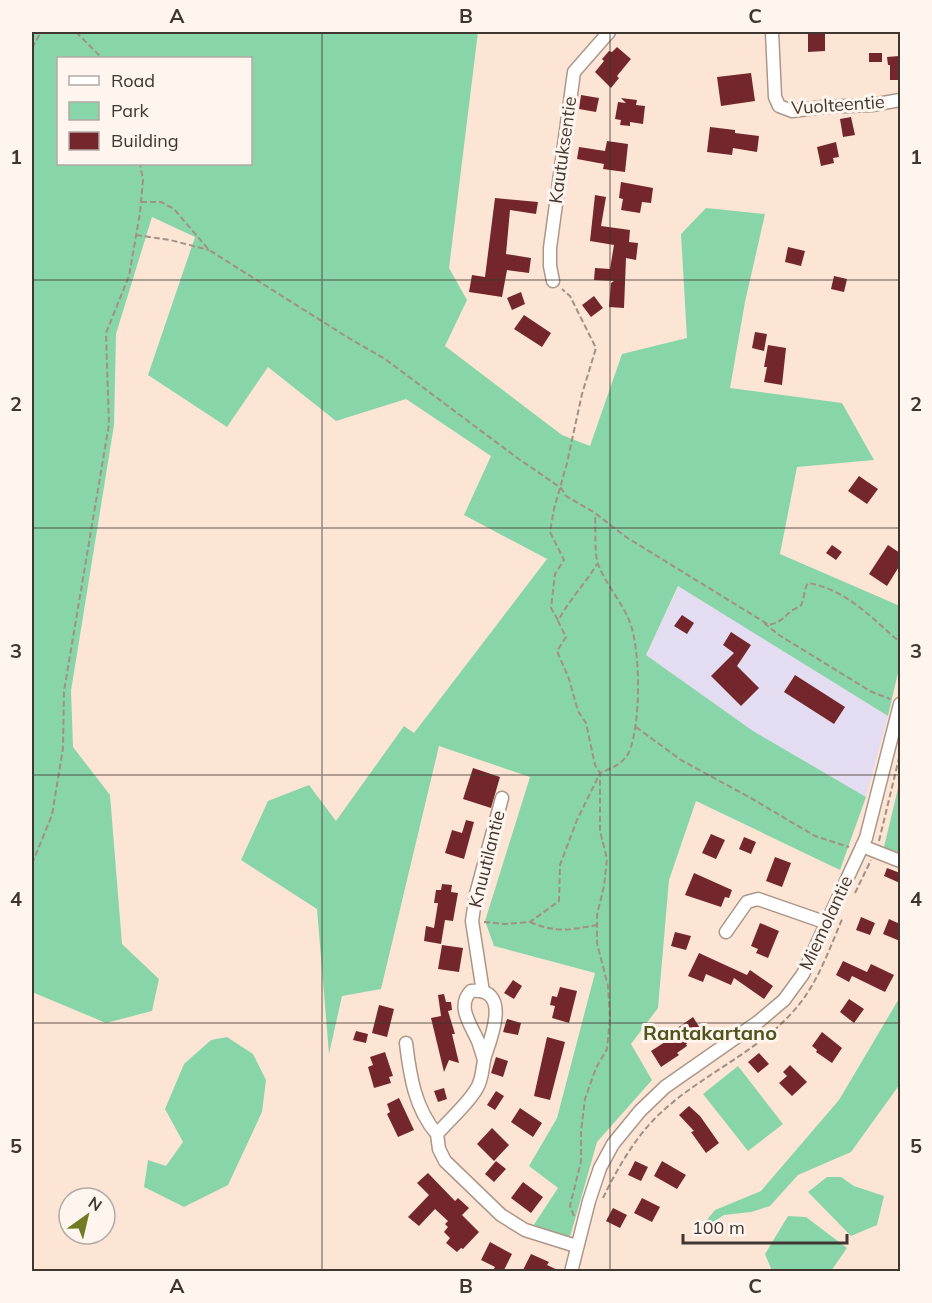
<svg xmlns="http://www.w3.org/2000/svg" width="932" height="1303" font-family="Mulish,sans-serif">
<rect width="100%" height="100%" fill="#fce5d5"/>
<path fill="#e4dcf1" d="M679 586 888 716 866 797 752 731 646 655Z"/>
<path fill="#89d5aa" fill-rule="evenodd" d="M32 32H478L449 268 467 300 445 346 562 435 590 446 622 354 687 338 681 234 706 208 765 214 745 302 730 388 842 403 874 460 797 467 780 554 900 606V664L888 716 678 586 646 655 753 731 866 797 840 870 696 801 669 880 658 1008 631 1044 652 1080 597 1142 570 1237 533 1226 558 1188 529 1166 557 1118 595 973 494 946 485 921 530 777 439 746 381 989 342 996 329 1054 317 909 241 860 268 801 309 785 336 821 404 726 414 733 547 559 464 515 491 456 406 399 336 421 268 367 227 427 148 375 195 237 152 217 116 334 114 425 71 691 73 747 110 795 122 944 159 979 152 1011 106 1023 32 992ZM250 58V164H58V58Z
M900 780V854L884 847Z
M900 997V1084L851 1152 798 1175 770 1206 751 1212 724 1215 696 1233 715 1210 761 1191 839 1100Z
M227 1037 253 1054 266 1080 262 1112 228 1185 184 1207 144 1187 148 1160 166 1166 183 1142 165 1109 184 1064 211 1040Z
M738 1066 783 1124 748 1151 703 1094Z
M827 1177H841L854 1186 884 1196 877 1225 851 1236 808 1192Z
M788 1216 806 1217 847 1248 831 1271H772L765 1254Z"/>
<path fill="#73272c" d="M808 32H825V51L808 52Z
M617 47 631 59 617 76 619 78 611 88 595 72 604 61 602 59 609 51 612 52Z
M869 53H882V62H869Z
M899 56 900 80H890V65H888L887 57Z
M751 73 755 101 721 106 717 77Z
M581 95 599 98 596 112 579 109Z
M621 98 637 100 636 105 645 106 643 124 630 122V126L620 125 621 120 615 119 618 102 626 103Z
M851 117 855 135 843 137 840 119Z
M710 127 735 130V133L759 136 757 152 733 148 732 155 707 152Z
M607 141 628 144 625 172 603 169 604 164 577 159 579 147 605 151Z
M836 142 839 157 833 158 834 163 821 166 817 147Z
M621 182 653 188 651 203 642 202 640 213 621 210 623 199 619 198Z
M595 195 606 197 601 226 630 230 629 242 638 243 636 260 626 258 624 308 609 307 611 283 614 281 594 280 595 268 610 269 614 245 590 241Z
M495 198 538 202 536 214 510 210 506 254 531 258 529 273 507 270 502 297 469 292 472 275 485 277Z
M788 247 805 251 801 266 785 262Z
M834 276 847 279 844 292 831 289Z
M521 292 525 304 512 310 507 298Z
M594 296 603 308 591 317 582 305Z
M524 315 551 333 542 347 514 329Z
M755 332 767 334 764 351 752 348Z
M768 345 786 348 782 385 764 382 767 367H764Z
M859 476 878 489 867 504 848 491Z
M832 545 842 552 836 560 826 553Z
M888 545 900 553V565L887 586 869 574Z
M682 615 694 623 687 634 674 626Z
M731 632 751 645 737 666 759 688 741 706 711 676 734 653 723 645Z
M795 675 845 707 834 724 784 692Z
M473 768 500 777 491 808 463 799Z
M466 820 474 822 464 859 445 853 452 830 462 833Z
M711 834 725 840 716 859 702 853Z
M744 837 756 842 751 854 739 849Z
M775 857 791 863 782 887 766 881Z
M887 868 900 873V883L884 876Z
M694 873 732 890 729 898 725 897 721 907 685 895Z
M442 884 452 885 451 892 458 893 453 921 445 920 441 944 424 941 426 926 434 928 438 903H434L436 890H441Z
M861 917 875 923 870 935 856 930Z
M889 919 900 924V941L883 934Z
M760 923 779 931 768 958 756 953 758 949 751 946Z
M675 932 691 936 686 950 671 946Z
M442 945 463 948 459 972 438 969Z
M699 953 747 975 750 970 773 986 764 999 734 978 731 985 706 974 703 982 688 976Z
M843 961 867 972 871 964 894 975 885 992 852 976 849 982 836 975Z
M513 980 522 986 514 999 504 993Z
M560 987 577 991 569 1023 552 1018 555 1006 550 1005 552 996 557 997Z
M444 994 446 1002H451L452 1010 448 1011 455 1034H452L459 1063 449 1060 444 1072 431 1018 441 1016 438 995Z
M849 999 864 1009 854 1023 840 1012Z
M379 1005 394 1009 387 1037 372 1033Z
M693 1017 703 1033 686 1044 687 1046 677 1053 679 1055 661 1067 651 1051 679 1033 676 1029Z
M507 1019 521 1023 518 1035 503 1032Z
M356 1031 368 1034 366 1043 353 1040Z
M822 1032 842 1048 832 1063 816 1052 817 1050 812 1046Z
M547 1037 565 1042 550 1100 534 1096Z
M385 1052 393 1076 389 1077 391 1083 374 1088 368 1067 373 1065 370 1057Z
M759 1053 769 1064 758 1073 748 1062Z
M496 1057 508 1061 503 1077 491 1073Z
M790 1065 807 1082 792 1096 779 1083 787 1076 783 1072Z
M444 1088 447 1099 438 1102 434 1091Z
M496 1091 504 1096 495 1110 487 1105Z
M399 1098 414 1130 398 1137 387 1114 390 1112 387 1104Z
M689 1106 700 1116 719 1143 706 1153 691 1132 694 1131 679 1115Z
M520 1108 542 1123 533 1137 511 1122Z
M492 1128 509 1145 494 1161 477 1144Z
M496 1161 506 1169 494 1182 485 1174Z
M635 1161 648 1167 641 1181 628 1175Z
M662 1161 686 1175 677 1189 654 1176Z
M428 1173 455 1201 458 1198 469 1208 462 1215 479 1232 463 1249 461 1248 457 1252 446 1243 450 1238 444 1232 448 1227 445 1224 448 1221 435 1209 419 1226 408 1217 429 1195 417 1183Z
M523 1182 543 1197 531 1213 511 1198Z
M642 1198 660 1207 652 1222 634 1213Z
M613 1208 627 1215 620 1228 606 1221Z
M490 1242 512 1254 503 1272H492L495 1267 481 1260Z
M531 1254 549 1262 547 1265 562 1272H522Z"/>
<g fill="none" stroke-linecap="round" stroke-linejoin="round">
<g stroke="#ac9787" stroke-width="15">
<path id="street" d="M772 32 775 97 779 106 792 111 823 107 872 105 900 100
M553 281 550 266V248L574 72 609 32
M862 846 900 861
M726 932 747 902 758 899 827 923
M483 992 472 921 476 894 502 798
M406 1043C410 1076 415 1109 437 1134
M484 1060C482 1053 480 1047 478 1041 471 1025 456 1006 471 991 511 987 492 1036 485 1056 482 1067 483 1078 477 1088 468 1104 450 1119 437 1134L439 1149 445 1161 501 1215 525 1230 576 1246
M571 1272 589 1201 600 1168 613 1144 640 1111 665 1087 758 1022 784 1000 803 974 866 838 900 704"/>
</g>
<path stroke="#a19085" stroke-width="2" stroke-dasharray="6 3" stroke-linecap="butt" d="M76 32 102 58
M32 48 41 32
M141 202H161L174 209 209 250 347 337 385 359 516 457 561 488 566 496 595 513 626 537 769 625C787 621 785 611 800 607 805 599 803 591 808 583 844 589 869 615 895 638L900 641
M136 235 170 240 209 250
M558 620 551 608 555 574 564 560 550 532 554 509 567 463 582 394 596 348 570 296 562 289
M764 623 779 635 870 691 890 699
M636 727 681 760 749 797 815 836 849 847
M879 841 900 754
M32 864 52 815 63 748 64 691 109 424 106 333 129 276 140 213 143 180 140 164
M855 893 871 860
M484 922 505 924 530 922 559 901 560 865 577 820 600 773 595 765 586 723 578 711 569 679 557 651 566 637 558 621C569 600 585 584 597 564
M530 922C556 933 570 930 597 925
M603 1198C618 1167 638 1132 665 1109 706 1072 767 1047 801 1002 820 977 831 945 843 917
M574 1216 570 1206 581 1161V1131L585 1099 596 1068 607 1049 610 1018 608 986 597 943V915L604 886 607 859 600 831V773C612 768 623 764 629 752 641 725 641 648 629 620 621 601 605 583 598 564 594 552 596 527 595 514"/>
<use href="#street" stroke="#fff" stroke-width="12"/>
</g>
<path fill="none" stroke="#3f3630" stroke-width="1.5" stroke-opacity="0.55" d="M322 32V1272M610 32V1272M32 280H900M32 528H900M32 775H900M32 1023H900"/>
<g text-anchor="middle" stroke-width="6" stroke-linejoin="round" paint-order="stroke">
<g font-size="18" fill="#3f3630" stroke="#fff5ef">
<text transform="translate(838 105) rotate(-4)" y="6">Vuolteentie</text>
<text transform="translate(563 150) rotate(-82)" y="6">Kautuksentie</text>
<text transform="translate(487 859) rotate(-76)" y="6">Knuutilantie</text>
<text transform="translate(826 923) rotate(-65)" y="6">Miemolantie</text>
</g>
<g font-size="20" font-weight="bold" fill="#4f551b" stroke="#fff5ef">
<text x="710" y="1040">Rantakartano</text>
</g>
</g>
<rect width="932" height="1303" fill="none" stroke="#fff5ef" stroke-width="66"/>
<rect x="57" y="57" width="195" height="108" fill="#fff5ef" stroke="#b2a9a3" stroke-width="1.5"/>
<rect x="69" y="76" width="30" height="9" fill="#ffffff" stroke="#b2a9a3" stroke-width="1.5"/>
<text x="111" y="87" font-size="18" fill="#3f3630">Road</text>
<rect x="69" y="102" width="30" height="18" fill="#89d5aa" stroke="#b2a9a3" stroke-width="1.5"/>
<text x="111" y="117" font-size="18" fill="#3f3630">Park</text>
<rect x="69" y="132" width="30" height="18" fill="#73272c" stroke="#b2a9a3" stroke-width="1.5"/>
<text x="111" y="147" font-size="18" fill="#3f3630">Building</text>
<g transform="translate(87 1216) rotate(34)"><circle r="28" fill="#fff5ef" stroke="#b2a9a3" stroke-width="1.5"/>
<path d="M0-4.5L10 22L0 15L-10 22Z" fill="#717a24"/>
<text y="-9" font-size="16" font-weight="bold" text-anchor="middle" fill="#3f3630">N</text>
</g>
<path d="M683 1234v9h164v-9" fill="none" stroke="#3f3630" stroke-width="3"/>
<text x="692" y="1234" font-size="18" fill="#3f3630" stroke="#fff5ef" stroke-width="4.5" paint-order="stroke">100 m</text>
<rect x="33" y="33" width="866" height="1237" fill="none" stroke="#3f3630" stroke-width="2"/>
<g font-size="20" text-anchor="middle" font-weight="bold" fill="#3f3630">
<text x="177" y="23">A</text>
<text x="466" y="23">B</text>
<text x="755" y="23">C</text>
<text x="16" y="164">1</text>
<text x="916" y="164">1</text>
<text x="16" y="411">2</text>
<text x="916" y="411">2</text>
<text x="16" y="658">3</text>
<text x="916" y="658">3</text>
<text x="16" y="906">4</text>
<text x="916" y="906">4</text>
<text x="16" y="1153">5</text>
<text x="916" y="1153">5</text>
<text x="177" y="1293">A</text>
<text x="466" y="1293">B</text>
<text x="755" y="1293">C</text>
</g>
</svg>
